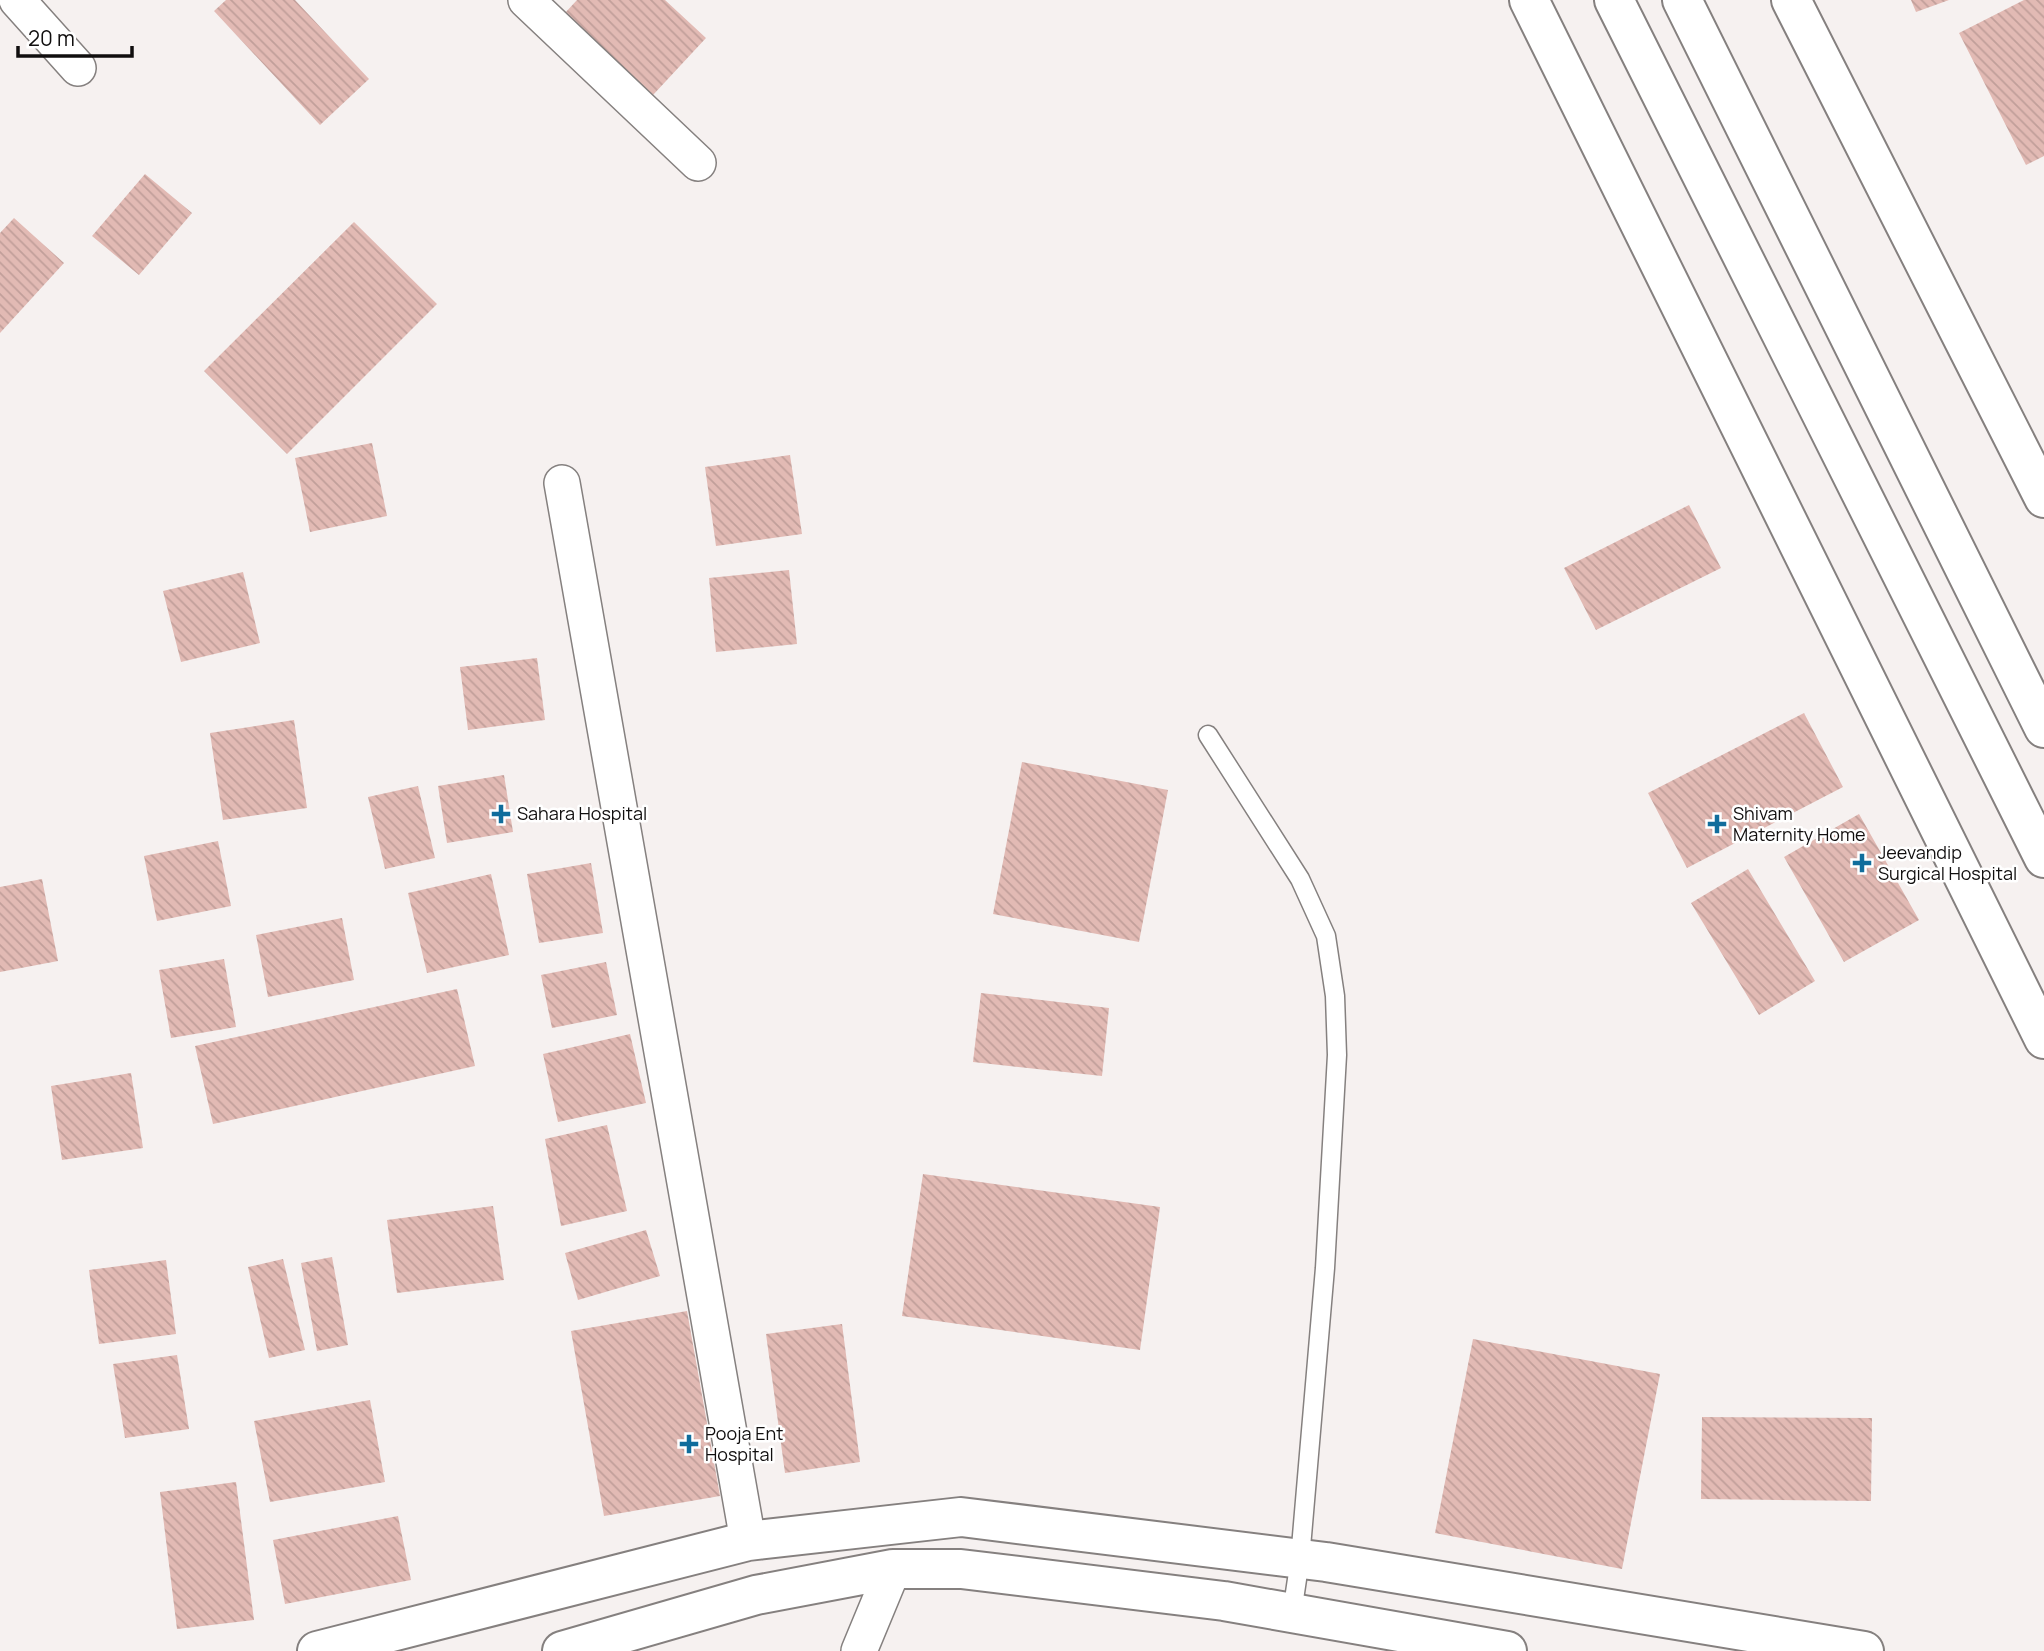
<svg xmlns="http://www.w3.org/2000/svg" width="2044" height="1651" font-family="Manrope,sans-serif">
<defs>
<pattern id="building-back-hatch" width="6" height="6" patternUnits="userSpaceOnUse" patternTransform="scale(1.75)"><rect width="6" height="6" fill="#e2bab4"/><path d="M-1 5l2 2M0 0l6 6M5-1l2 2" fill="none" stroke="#c19f9a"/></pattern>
</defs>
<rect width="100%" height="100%" fill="#f6f1f0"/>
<path fill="url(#building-back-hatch)" d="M226 0H295L369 79 320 125 214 11Z
M577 0H665L706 38 653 95 565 13Z
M1911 0H1949L1916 12Z
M2024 0H2044V156L2026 165 1959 33Z
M145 174 192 213 139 275 92 236Z
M14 218 64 263 0 333V233Z
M354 222 437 304 287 454 204 371Z
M372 443 387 516 310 532 295 458Z
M790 455 802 534 716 546 705 467Z
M1689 505 1721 568 1596 630 1564 568Z
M789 570 797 644 716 652 709 578Z
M243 572 260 643 181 662 163 591Z
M537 658 545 720 468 730 460 667Z
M1804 713 1843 787 1687 868 1648 793Z
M294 720 307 808 223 820 210 733Z
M1022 762 1168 790 1139 942 993 914Z
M504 775 513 832 447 843 438 786Z
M418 786 435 858 385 869 368 797Z
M1859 814 1919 920 1844 962 1784 857Z
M218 841 231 906 157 921 144 856Z
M591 863 603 933 539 943 527 874Z
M1748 869 1815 981 1759 1015 1691 903Z
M491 874 509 955 427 973 408 893Z
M42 879 58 961 0 972V887Z
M342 918 354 980 268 997 256 935Z
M224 959 236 1027 171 1038 159 970Z
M606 962 617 1015 552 1028 541 975Z
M457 989 475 1066 213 1124 195 1046Z
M981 993 1109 1008 1102 1076 973 1062Z
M630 1034 646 1103 558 1122 543 1054Z
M131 1073 143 1148 62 1160 51 1086Z
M607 1125 627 1211 561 1226 545 1139Z
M923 1174 1160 1207 1140 1350 902 1316Z
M493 1206 504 1280 397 1293 387 1220Z
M646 1230 660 1276 578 1300 565 1253Z
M332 1257 348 1345 317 1351 301 1263Z
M283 1259 305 1350 269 1358 248 1267Z
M166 1260 176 1334 99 1344 89 1270Z
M687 1311 720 1496 604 1516 571 1331Z
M842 1324 860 1462 785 1473 766 1334Z
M1473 1339 1660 1374 1622 1569 1435 1533Z
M177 1355 189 1429 125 1438 113 1364Z
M370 1400 385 1482 270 1502 254 1421Z
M1702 1417 1872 1418 1871 1501 1701 1499Z
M236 1482 254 1620 177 1629 160 1492Z
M398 1516 411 1580 285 1604 273 1540Z"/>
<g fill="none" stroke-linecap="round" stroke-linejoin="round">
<g stroke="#85807f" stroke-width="21">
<path id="lane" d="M1208 735 1300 879 1326 936 1335 996 1337 1055 1325 1268 1300 1559 1292 1613"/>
</g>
<g stroke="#85807f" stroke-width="38">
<path id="street" d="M17 0 78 68
M526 0 698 163
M562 483 748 1541
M859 1651 893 1569"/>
</g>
<g stroke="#85807f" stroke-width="42">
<path id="secondary" d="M317 1651 748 1541 961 1517 1326 1562 1864 1651
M562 1651 756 1595 893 1569H961L1224 1601 1507 1651"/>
</g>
<g stroke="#85807f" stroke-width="42">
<path id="highway" d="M1529 0 2044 1039
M1614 0 2044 858
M1682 0 2044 728
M1791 0 2044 498"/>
</g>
<use href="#lane" stroke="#fff" stroke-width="18"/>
<use href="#street" stroke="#fff" stroke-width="35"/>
<use href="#secondary" stroke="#fff" stroke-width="38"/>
<use href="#highway" stroke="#fff" stroke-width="38"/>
</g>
<g fill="#106d9c" stroke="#fff" stroke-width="2.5">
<path d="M497.5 803.5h7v7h7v7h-7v7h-7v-7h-7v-7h7z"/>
<path d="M1713.5 813.5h7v7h7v7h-7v7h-7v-7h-7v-7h7z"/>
<path d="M1858.5 852.5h7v7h7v7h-7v7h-7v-7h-7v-7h7z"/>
<path d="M685.5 1433.5h7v7h7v7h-7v7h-7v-7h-7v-7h7z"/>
</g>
<g text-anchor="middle" stroke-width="5" stroke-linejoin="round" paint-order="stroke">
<g font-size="18" fill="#100e0e" stroke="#fff" text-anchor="start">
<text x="517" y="820">Sahara Hospital</text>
<text x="1733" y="820">Shivam<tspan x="1733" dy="21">Maternity Home</tspan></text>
<text x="1878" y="859">Jeevandip<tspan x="1878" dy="21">Surgical Hospital</tspan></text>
<text x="705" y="1440">Pooja Ent<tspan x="705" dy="21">Hospital</tspan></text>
</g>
</g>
<path d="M18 46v10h114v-10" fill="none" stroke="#100e0e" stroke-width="3.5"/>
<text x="28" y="46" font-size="21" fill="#100e0e" stroke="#ffffff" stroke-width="5" paint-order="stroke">20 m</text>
</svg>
